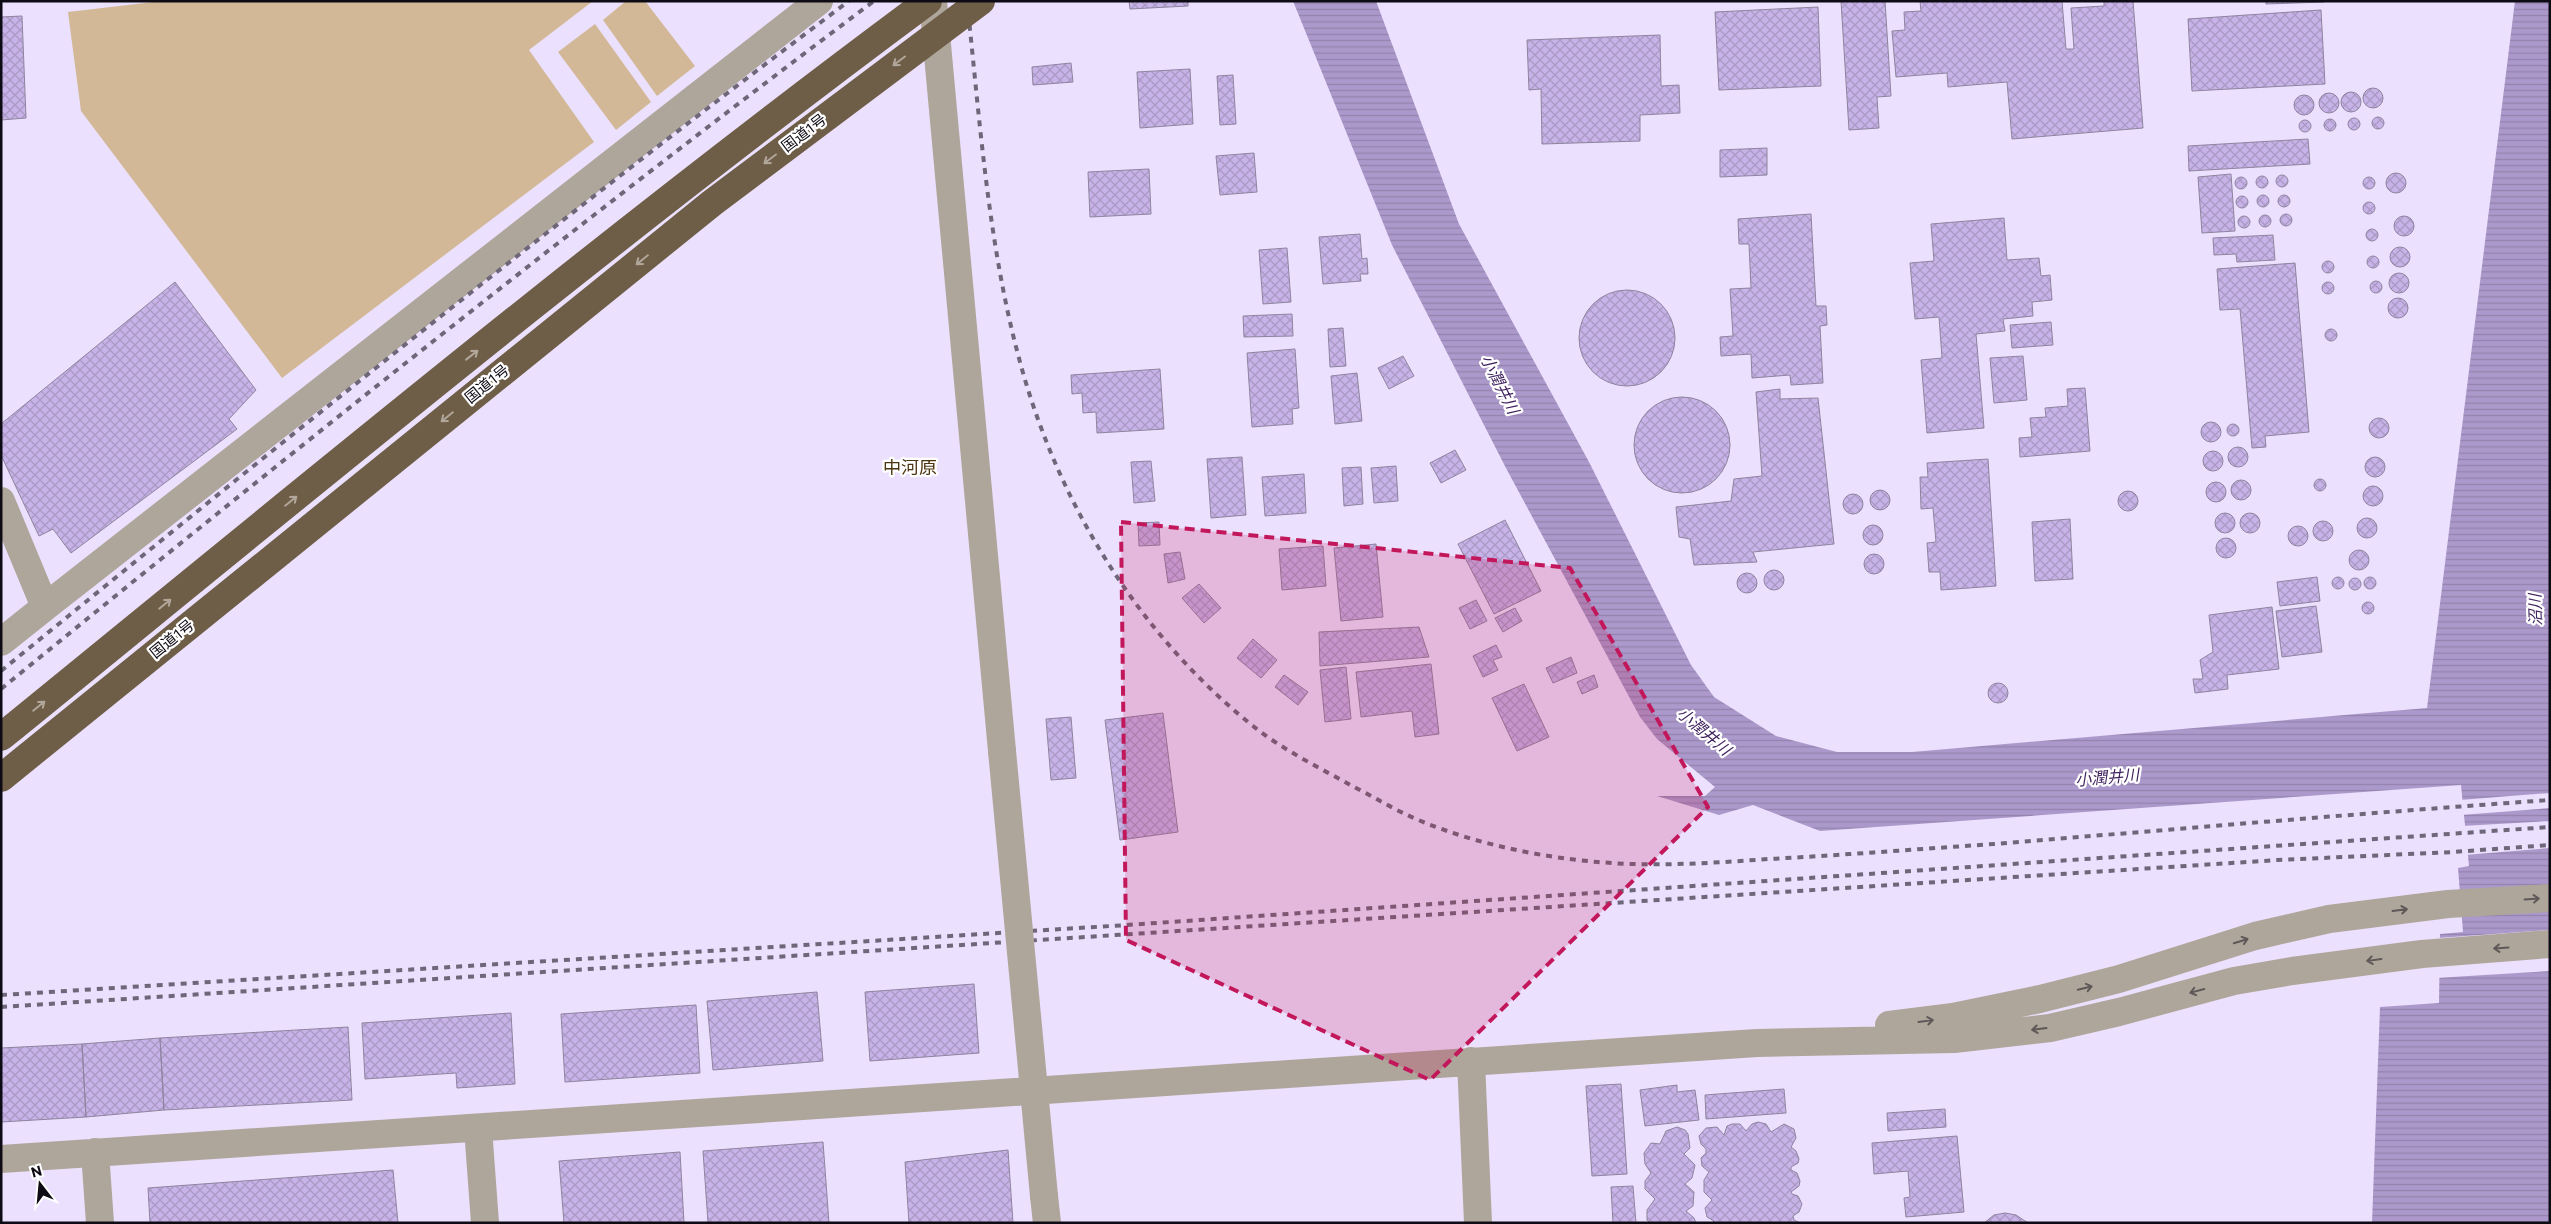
<svg xmlns="http://www.w3.org/2000/svg" width="2551" height="1224" font-family="Commissioner,'Noto Sans JP',sans-serif">
<defs>
<pattern id="water-rules" width="6" height="5" patternUnits="userSpaceOnUse" patternTransform="scale(1.25)"><rect width="6" height="5" fill="#ac99cb"/><path d="M0 2.5h6" fill="none" stroke="#9382ad"/></pattern>
<pattern id="building-cross-hatch" width="8" height="8" patternUnits="userSpaceOnUse" patternTransform="scale(1.25)"><rect width="8" height="8" fill="#c7b3e7"/><path d="M0 0l8 8M0 8l8-8" fill="none" stroke="#aa99c5"/></pattern>
</defs>
<rect width="100%" height="100%" fill="#ebe0fd"/>
<path fill="#d2b896" d="M162 1H593L529 50 594 142 282 378 81 111 68 12Z
M626 1H645L695 66 657 96 603 20Z
M595 24 651 102 616 130 558 52Z"/>
<path fill="url(#water-rules)" d="M1293 1H1376L1459 224 1589 462 1691 665 1714 697 1776 736 1837 752H1912L2427 708 2515 1H2550V1223H2372L2380 1007 2439 1003 2440 934 2463 932 2458 868 2469 866 2461 785 1820 831 1753 805 1719 815 1657 796H1705L1715 787 1657 739 1640 717 1507 470 1392 245Z"/>
<path fill="#ebe0fd" d="M2550 793V808L2461 815 2460 800Z
M2550 821V848L2465 855 2462 826Z
M2550 930V971L2436 978 2438 938Z"/>
<path fill="url(#building-cross-hatch)" stroke="#8e849f" d="M1129 1H1188V6L1130 9Z
M1841 1H1885L1891 96 1877 97 1879 128 1849 130Z
M1920 1H2062L2066 49H2074L2071 8 2104 6V1H2133L2143 128 2012 139 2007 82 1948 87 1947 73 1896 77 1892 31 1905 30 1904 12 1921 11Z
M2266 1H2324V2L2266 4Z
M1818 7 1821 86 1719 90 1715 12Z
M2321 10 2325 84 2192 91 2188 19Z
M22 16 26 118 1 120V17Z
M1660 35 1661 86 1679 85 1680 113 1640 115V141L1542 144 1541 89 1529 90 1527 40Z
M1071 63 1073 82 1033 85 1032 67Z
M1190 69 1193 124 1140 128 1137 72Z
M1233 75 1236 124 1220 125 1217 76Z
M2363 98a10 10 0 1 1 20 0a10 10 0 1 1-20 0Z
M2341 102a10 10 0 1 1 20 0a10 10 0 1 1-20 0Z
M2319 103a10 10 0 1 1 20 0a10 10 0 1 1-20 0Z
M2294 105a10 10 0 1 1 20 0a10 10 0 1 1-20 0Z
M2372 123a6 6 0 1 1 12 0a6 6 0 1 1-12 0Z
M2348 124a6 6 0 1 1 12 0a6 6 0 1 1-12 0Z
M2324 125a6 6 0 1 1 12 0a6 6 0 1 1-12 0Z
M2299 126a6 6 0 1 1 12 0a6 6 0 1 1-12 0Z
M2308 139 2310 164 2189 171 2188 146Z
M1767 148V175L1720 177V150Z
M1254 153 1257 192 1220 195 1216 156Z
M1149 169 1151 214 1090 217 1088 172Z
M2386 183a10 10 0 1 1 20 0a10 10 0 1 1-20 0Z
M2231 174 2235 231 2202 233 2198 177Z
M2276 181a6 6 0 1 1 12 0a6 6 0 1 1-12 0Z
M2256 182a6 6 0 1 1 12 0a6 6 0 1 1-12 0Z
M2235 183a6 6 0 1 1 12 0a6 6 0 1 1-12 0Z
M2363 183a6 6 0 1 1 12 0a6 6 0 1 1-12 0Z
M2257 201a6 6 0 1 1 12 0a6 6 0 1 1-12 0Z
M2278 201a6 6 0 1 1 12 0a6 6 0 1 1-12 0Z
M2236 202a6 6 0 1 1 12 0a6 6 0 1 1-12 0Z
M2363 208a6 6 0 1 1 12 0a6 6 0 1 1-12 0Z
M2280 220a6 6 0 1 1 12 0a6 6 0 1 1-12 0Z
M1811 214 1816 306H1826L1827 325 1820 326 1823 383 1791 385 1790 375 1752 378 1751 354 1721 356 1720 337 1733 336 1730 289 1751 288 1749 244H1739L1738 219Z
M2259 221a6 6 0 1 1 12 0a6 6 0 1 1-12 0Z
M2238 222a6 6 0 1 1 12 0a6 6 0 1 1-12 0Z
M2394 226a10 10 0 1 1 20 0a10 10 0 1 1-20 0Z
M2004 218 2007 260 2039 258 2041 276 2050 275 2052 300 2032 302 2033 316 2003 319 2005 331 1976 334 1984 428 1927 433 1921 360 1942 358 1939 317 1915 319 1910 263 1934 261 1931 224Z
M2366 235a6 6 0 1 1 12 0a6 6 0 1 1-12 0Z
M1360 234 1362 259 1367 258 1368 274H1360L1361 281 1323 284 1319 237Z
M2273 235 2275 260 2237 262 2236 254 2214 255 2213 238Z
M2390 257a10 10 0 1 1 20 0a10 10 0 1 1-20 0Z
M1287 248 1291 302 1263 304 1259 250Z
M2367 262a6 6 0 1 1 12 0a6 6 0 1 1-12 0Z
M2322 267a6 6 0 1 1 12 0a6 6 0 1 1-12 0Z
M2295 263 2309 432 2265 436 2266 447 2252 448 2240 309 2220 310 2217 269Z
M2389 283a10 10 0 1 1 20 0a10 10 0 1 1-20 0Z
M2370 287a6 6 0 1 1 12 0a6 6 0 1 1-12 0Z
M2322 288a6 6 0 1 1 12 0a6 6 0 1 1-12 0Z
M175 282 256 390 229 419 237 429 71 553 53 529 39 536 1 455V424Z
M1579 338a48 48 0 1 1 96 0a48 48 0 1 1-96 0Z
M2388 308a10 10 0 1 1 20 0a10 10 0 1 1-20 0Z
M1292 314 1293 336 1244 337 1243 316Z
M2051 322 2053 345 2012 348 2010 325Z
M1343 328 1346 366 1330 367 1328 329Z
M2325 335a6 6 0 1 1 12 0a6 6 0 1 1-12 0Z
M1295 349 1299 408 1292 409 1293 424 1252 427 1247 353Z
M1403 356 1414 376 1389 389 1378 368Z
M2023 356 2027 400 1994 403 1990 358Z
M1160 369 1164 429 1097 433 1096 412 1083 413 1082 393 1072 394 1071 375Z
M1357 373 1362 421 1335 424 1331 376Z
M2085 388 2090 451 2020 457 2019 438 2032 437 2030 418 2046 417 2045 408 2068 406 2067 389Z
M1780 389V399L1818 398 1834 544 1753 552 1757 562 1694 565 1690 539 1679 537 1676 507 1731 501 1734 479 1762 476 1756 392Z
M1634 445a48 48 0 1 1 96 0a48 48 0 1 1-96 0Z
M2369 428a10 10 0 1 1 20 0a10 10 0 1 1-20 0Z
M2201 432a10 10 0 1 1 20 0a10 10 0 1 1-20 0Z
M2227 430a6 6 0 1 1 12 0a6 6 0 1 1-12 0Z
M2228 457a10 10 0 1 1 20 0a10 10 0 1 1-20 0Z
M1455 450 1466 470 1441 483 1430 463Z
M2203 461a10 10 0 1 1 20 0a10 10 0 1 1-20 0Z
M1242 457 1246 515 1211 518 1207 459Z
M2365 467a10 10 0 1 1 20 0a10 10 0 1 1-20 0Z
M1988 459 1996 586 1941 590 1940 572H1929L1927 543 1936 542 1933 508 1921 509 1920 477H1928L1927 463Z
M1151 461 1155 501 1134 503 1131 462Z
M1396 466 1398 501 1374 503 1371 468Z
M1361 467 1363 504 1344 506 1342 468Z
M1304 474 1306 513 1265 516 1262 477Z
M2314 485a6 6 0 1 1 12 0a6 6 0 1 1-12 0Z
M2231 490a10 10 0 1 1 20 0a10 10 0 1 1-20 0Z
M2206 492a10 10 0 1 1 20 0a10 10 0 1 1-20 0Z
M2363 496a10 10 0 1 1 20 0a10 10 0 1 1-20 0Z
M1870 500a10 10 0 1 1 20 0a10 10 0 1 1-20 0Z
M2118 501a10 10 0 1 1 20 0a10 10 0 1 1-20 0Z
M1843 504a10 10 0 1 1 20 0a10 10 0 1 1-20 0Z
M2215 523a10 10 0 1 1 20 0a10 10 0 1 1-20 0Z
M2240 523a10 10 0 1 1 20 0a10 10 0 1 1-20 0Z
M2357 528a10 10 0 1 1 20 0a10 10 0 1 1-20 0Z
M2070 519 2073 579 2035 581 2032 522Z
M1505 520 1541 591 1494 614 1458 544Z
M2313 531a10 10 0 1 1 20 0a10 10 0 1 1-20 0Z
M1159 522 1160 545 1139 546 1138 523Z
M1863 535a10 10 0 1 1 20 0a10 10 0 1 1-20 0Z
M2288 536a10 10 0 1 1 20 0a10 10 0 1 1-20 0Z
M2216 548a10 10 0 1 1 20 0a10 10 0 1 1-20 0Z
M1376 544 1383 617 1341 621 1334 548Z
M1323 546 1326 586 1282 590 1279 549Z
M2349 560a10 10 0 1 1 20 0a10 10 0 1 1-20 0Z
M1180 552 1185 579 1168 583 1164 554Z
M1864 564a10 10 0 1 1 20 0a10 10 0 1 1-20 0Z
M1764 580a10 10 0 1 1 20 0a10 10 0 1 1-20 0Z
M1737 583a10 10 0 1 1 20 0a10 10 0 1 1-20 0Z
M2332 583a6 6 0 1 1 12 0a6 6 0 1 1-12 0Z
M2364 583a6 6 0 1 1 12 0a6 6 0 1 1-12 0Z
M2317 577 2320 601 2280 606 2277 582Z
M2349 584a6 6 0 1 1 12 0a6 6 0 1 1-12 0Z
M1199 584 1221 608 1204 623 1182 598Z
M1476 600 1487 621 1470 629 1459 608Z
M2362 608a6 6 0 1 1 12 0a6 6 0 1 1-12 0Z
M2316 606 2322 652 2282 657 2276 611Z
M2272 607 2279 669 2227 675 2228 689 2195 693 2193 679H2203L2200 660 2213 652 2209 615Z
M1515 608 1522 621 1503 632 1495 618Z
M1419 627 1429 657 1320 666 1319 632Z
M1253 639 1277 660 1261 678 1237 658Z
M1496 645 1502 657 1493 660 1498 670 1483 677 1473 656Z
M1571 657 1577 673 1553 683 1546 668Z
M1431 664 1439 734 1415 737 1412 711 1361 717 1356 672Z
M1346 667 1351 719 1325 722 1320 670Z
M1284 675 1308 692 1298 705 1275 687Z
M1594 675 1598 687 1582 694 1577 682Z
M1988 693a10 10 0 1 1 20 0a10 10 0 1 1-20 0Z
M1524 684 1549 737 1517 751 1492 698Z
M1163 713 1178 832 1120 840 1105 720Z
M1071 717 1076 778 1051 780 1046 719Z
M974 984 979 1053 870 1061 865 992Z
M817 992 823 1061 713 1070 707 1001Z
M696 1005 700 1073 565 1082 561 1014Z
M511 1013 515 1084 457 1088 456 1073 365 1079 362 1023Z
M348 1027 352 1100 164 1110 160 1038Z
M160 1038 164 1110 86 1117 82 1044Z
M82 1044 86 1117 1 1122V1048Z
M1621 1084 1627 1174 1592 1176 1586 1086Z
M1677 1085V1092L1695 1090 1699 1120 1645 1126 1640 1090Z
M1784 1089 1786 1113 1706 1119 1705 1095Z
M1945 1109 1946 1127 1888 1131 1887 1113Z
M1758 1122 1766 1124 1771 1132 1784 1124 1794 1129 1796 1138 1791 1147 1796 1151 1799 1159 1798 1163 1791 1167V1170L1797 1173 1800 1181 1799 1186 1791 1192 1792 1194 1798 1196 1802 1204 1799 1212 1793 1216 1794 1220 1800 1223H1712L1714 1221 1707 1217 1705 1208 1712 1200 1704 1192V1180L1709 1172 1702 1166 1701 1158 1706 1153V1149L1701 1144 1699 1136 1706 1128 1717 1127 1724 1135 1727 1126 1732 1124H1740L1746 1131 1752 1124Z
M1677 1127 1685 1130 1688 1134 1690 1148 1684 1154 1695 1165 1692 1178 1685 1184 1694 1192 1693 1206 1686 1211 1694 1218 1696 1223H1650L1647 1220V1210L1655 1199 1645 1189V1181L1651 1173 1645 1164 1644 1153 1651 1143 1660 1144 1666 1131Z
M1957 1136 1964 1212 1906 1217 1904 1198 1910 1197 1908 1171 1874 1174 1872 1143Z
M823 1142 829 1223H708L703 1151Z
M1008 1150 1013 1223H909L905 1162Z
M680 1152 684 1223H564L559 1161Z
M393 1170 398 1223H150L148 1188Z
M1633 1186 1636 1223H1613L1611 1187Z
M2005 1213 2016 1215 2028 1223H1984L1994 1215Z"/>
<g fill="none" stroke-linecap="round" stroke-linejoin="round">
<path stroke="#afa69b" stroke-width="28" d="M933 1 1002 751
M1 501 45 607 1 642
M45 607 819 1
M1889 1025 1953 1017 2040 999 2119 979 2255 936 2329 919 2448 904 2550 898
M1471 1061 1478 1223
M478 1128 485 1223
M95 1152 100 1223
M1 1159 1757 1043 1954 1039 2050 1028 2119 1012 2234 981 2292 971 2422 954 2550 944
M1044 1196 1047 1223"/>
<path stroke="#6f5e47" stroke-width="28" d="M1 737C307 488 611 236 928 1"/>
<path stroke="#6e6779" stroke-width="4" stroke-dasharray="6 6" stroke-linecap="butt" d="M967 1C980 121 988 245 1020 362 1058 503 1138 634 1253 726 1283 750 1320 768 1354 787 1370 795 1385 804 1401 812 1458 840 1535 857 1598 862 1655 867 1712 863 1769 859 1844 855 1919 849 1994 844 2179 829 2364 813 2550 800
M1 671C280 443 561 217 849 1
M1 689C288 455 578 223 874 1
M1 995 1127 925 2550 827
M1 1007 2278 860 2453 852 2550 845"/>
<path stroke="#afa69b" stroke-width="28" d="M1002 751 1044 1196"/>
<path stroke="#6f5e47" stroke-width="28" d="M1 778 712 203 981 1"/>
</g>
<defs><path id="oneway-shaft" d="M-6 0H5M1.5-3L5.5 0L1.5 3" fill="none" stroke-width="1.6" stroke-linecap="round" stroke-linejoin="round" transform="scale(1.25)"/></defs>
<g stroke="#b0a69a">
<use href="#oneway-shaft" transform="translate(899 61) rotate(143)"/>
<use href="#oneway-shaft" transform="translate(770 159) rotate(143)"/>
<use href="#oneway-shaft" transform="translate(642 260) rotate(141)"/>
<use href="#oneway-shaft" transform="translate(472 355) rotate(-38)"/>
<use href="#oneway-shaft" transform="translate(447 417) rotate(141)"/>
<use href="#oneway-shaft" transform="translate(291 501) rotate(-39)"/>
<use href="#oneway-shaft" transform="translate(165 604) rotate(-39)"/>
<use href="#oneway-shaft" transform="translate(39 706) rotate(-39)"/>
</g>
<g stroke="#5f5858">
<use href="#oneway-shaft" transform="translate(2532 899) rotate(-4)"/>
<use href="#oneway-shaft" transform="translate(2400 910) rotate(-7)"/>
<use href="#oneway-shaft" transform="translate(2241 941) rotate(-17)"/>
<use href="#oneway-shaft" transform="translate(2501 948) rotate(176)"/>
<use href="#oneway-shaft" transform="translate(2374 960) rotate(172)"/>
<use href="#oneway-shaft" transform="translate(2085 988) rotate(-14)"/>
<use href="#oneway-shaft" transform="translate(2197 991) rotate(165)"/>
<use href="#oneway-shaft" transform="translate(1926 1021) rotate(-8)"/>
<use href="#oneway-shaft" transform="translate(2039 1029) rotate(173)"/>
</g>
<path fill="#c2185b" fill-opacity="0.2" stroke="#c2185b" stroke-width="4" stroke-dasharray="10 6" stroke-linejoin="round" d="M1121 522 1570 568 1708 807 1430 1080 1126 940Z"/>
<g text-anchor="middle" stroke-width="4.5" stroke-linejoin="round" paint-order="stroke">
<g font-size="15" fill="#0f0b14" stroke="#fff">
<text transform="translate(804 133) rotate(-37)" y="5">国道1号</text>
<text transform="translate(487 384) rotate(-39)" y="5">国道1号</text>
<text transform="translate(172 639) rotate(-39)" y="5">国道1号</text>
</g>
<g font-size="16" font-style="italic" fill="#402460" stroke="#fff">
<text transform="translate(1500 384) rotate(63)" y="6">小潤井川</text>
<text transform="translate(2535 610) rotate(-92)" y="6">沼川</text>
<text transform="translate(1704 731) rotate(40)" y="6">小潤井川</text>
<text transform="translate(2107 777) rotate(-5)" y="6">小潤井川</text>
</g>
<g font-size="18" fill="#4c3511" stroke="#fff">
<text x="910" y="474">中河原</text>
</g>
</g>
<rect width="2551" height="1224" fill="none" stroke="#0f0b14" stroke-width="5"/>
<g transform="translate(40 1184) rotate(344)" stroke="#ffffff" stroke-width="4" paint-order="stroke">
<path d="M0-4L9 19L0 12L-9 19Z" fill="#0f0b14"/>
<text y="-8" font-size="14" font-weight="bold" text-anchor="middle" fill="#0f0b14">N</text>
</g>
</svg>
